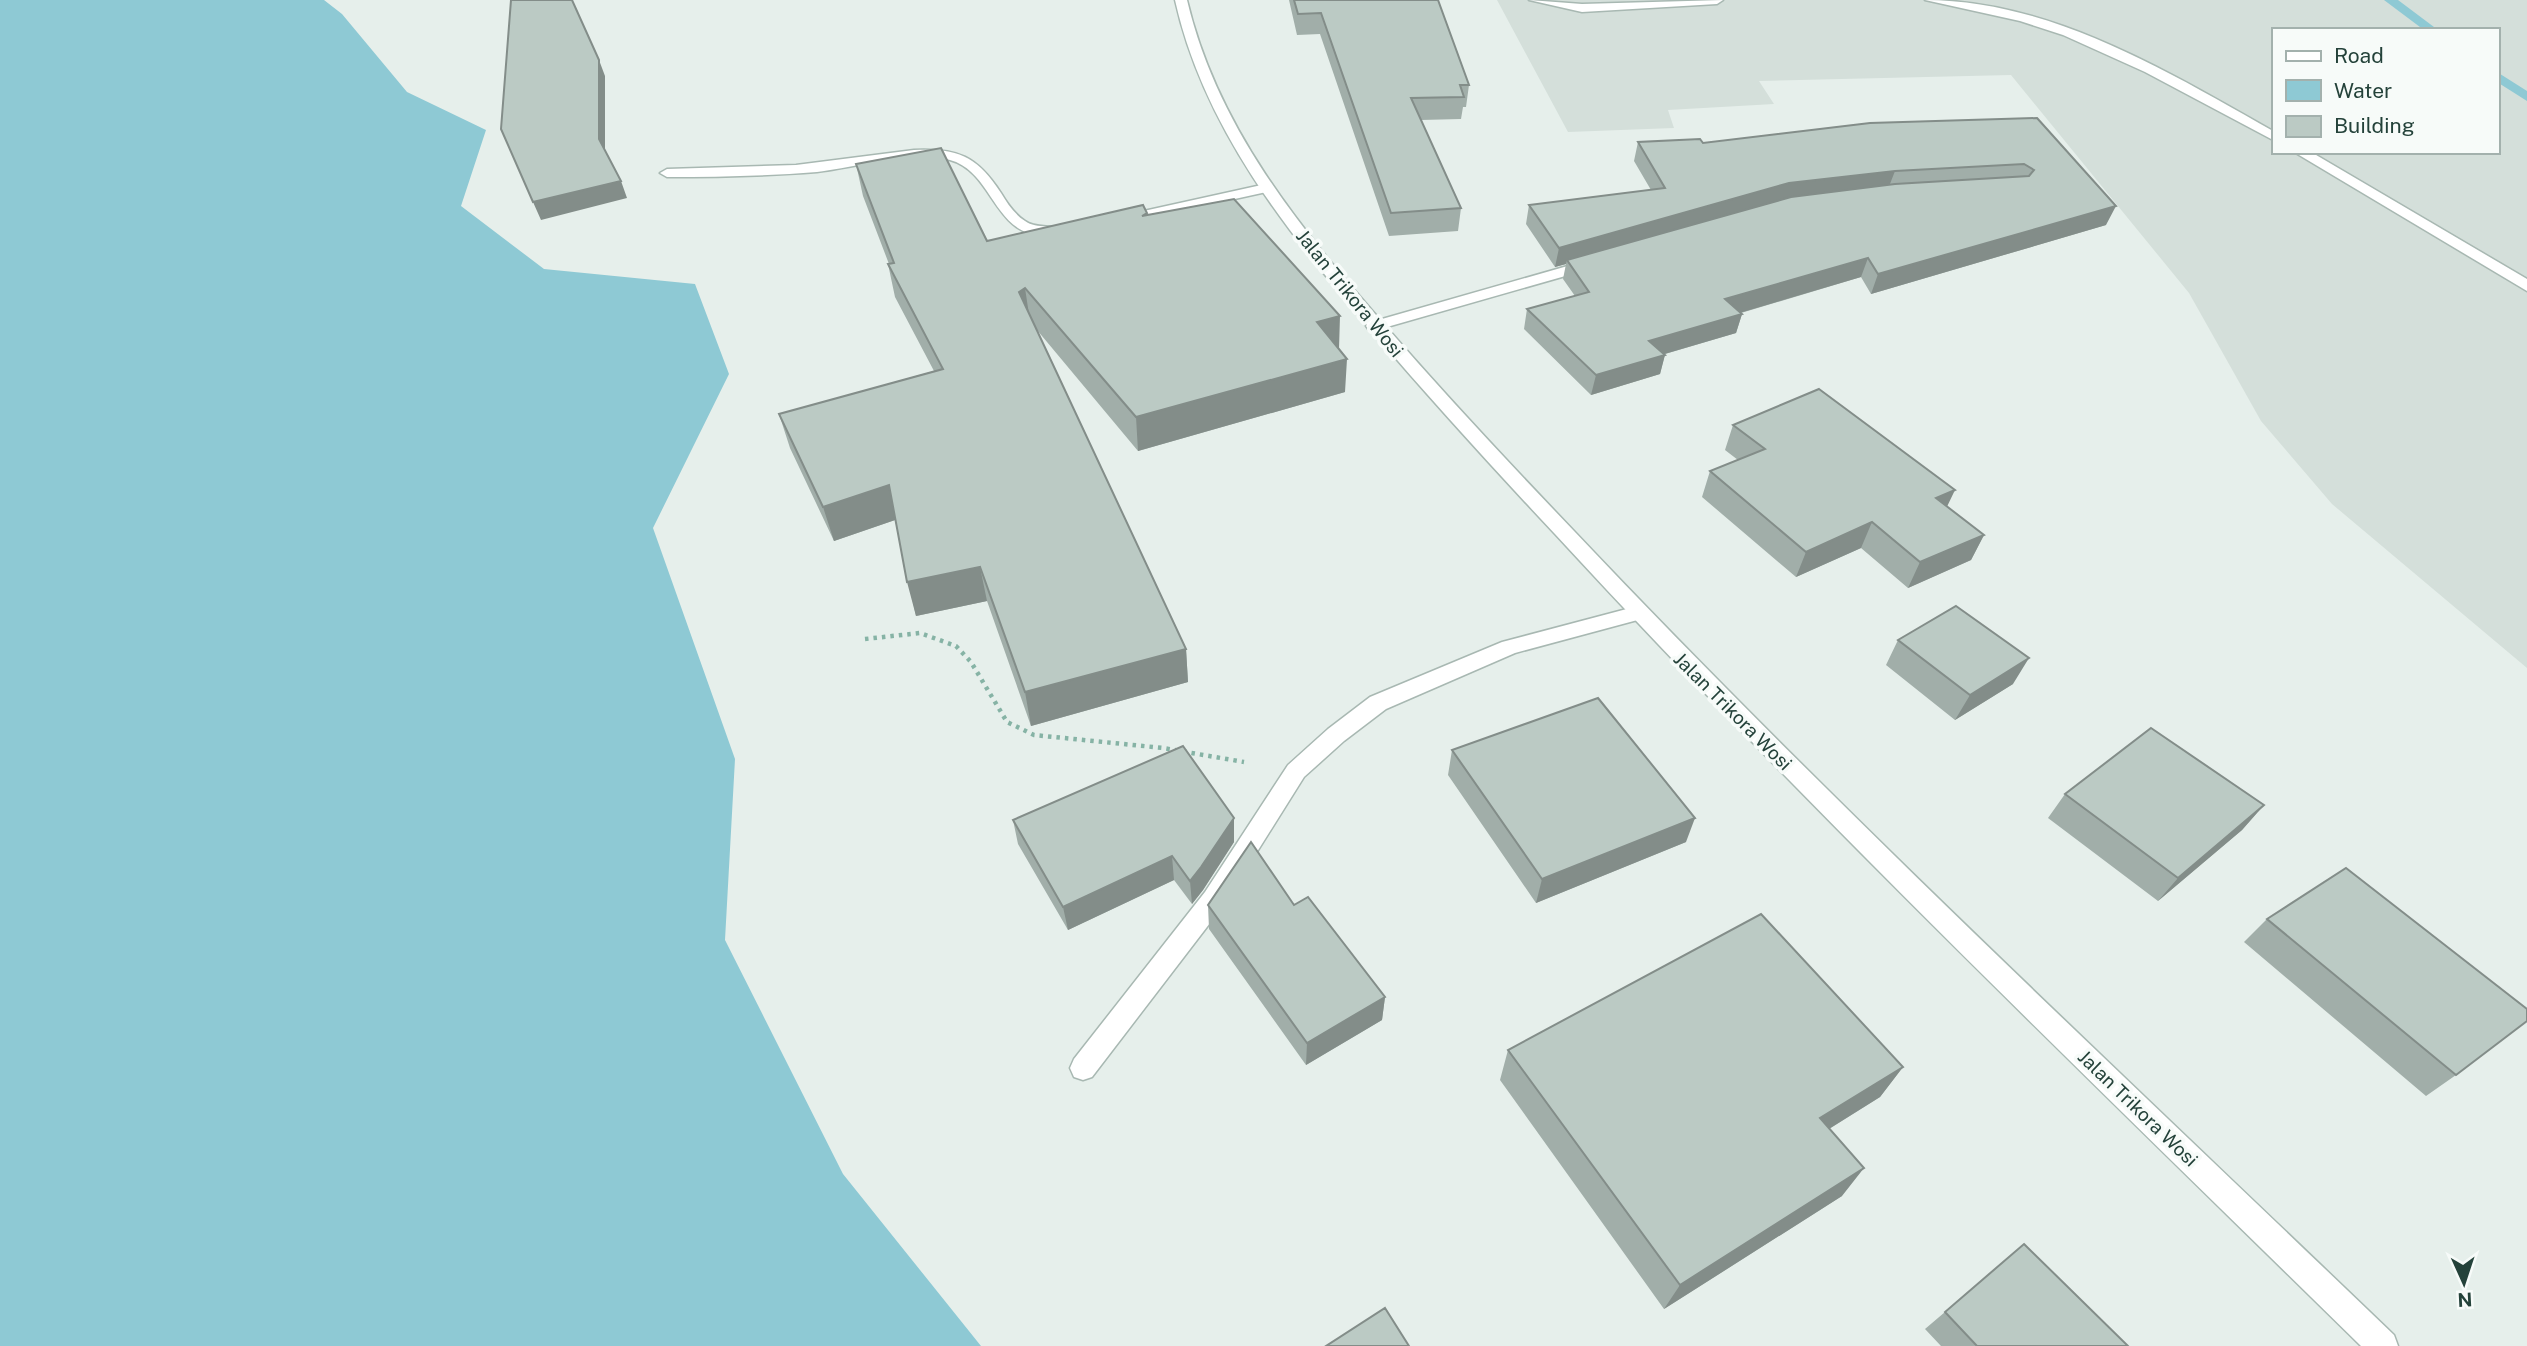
<svg xmlns="http://www.w3.org/2000/svg" width="2527" height="1346" font-family="'Public Sans',sans-serif">
<rect width="100%" height="100%" fill="#e6efeb"/>
<path fill="#d4dfda" fill-rule="evenodd" d="M1497 0H2527V668L2332 504 2261 421 2189 293 2011 75 1759 81 1774 104 1668 110 1674 128 1568 132ZM2273 30H2497V152H2273Z"/>
<path fill="#8ec9d4" d="M0 0H324L342 14 407 92 486 130 461 206 544 269 695 284 729 374 653 528 735 759 725 940 843 1174 981 1346H0Z"/>
<g fill="none" stroke-linecap="round" stroke-linejoin="round">
<path fill="#8ec9d4" fill-rule="evenodd" d="M2384 0H2398L2438 30H2424Z
M2497 72 2527 91V101L2497 82Z"/>
<g stroke="#a8b8b2" stroke-width="3">
<path id="service" d="M1529 0 1582 4 1723 0 1717 4 1582 12Z
M1925 0C2050 0 2167 71 2273 131V140L2145 72 2063 35 2020 21Z
M2294 152H2311L2527 279V291Z"/>
</g>
<g stroke="#a8b8b2" stroke-width="3">
<path id="minor" d="M914 150C958 148 977 156 1001 193 1007 203 1014 214 1025 221 1037 230 1056 223 1065 232 1060 238 1054 236 1046 236 993 236 994 172 950 160 914 149 855 168 817 172 767 176 717 177 667 177L660 173 667 169 796 165Z
M1266 184 1271 185V191L1121 224 1114 220 1121 216Z
M1592 259 1600 264 1597 267 1380 329H1368L1366 326 1368 323Z
M1638 606 1648 613 1645 618 1515 653 1386 709 1344 741 1304 777 1223 906 1092 1077 1083 1080 1074 1077 1070 1068 1074 1059 1205 892 1288 765 1328 729 1370 697 1502 642Z"/>
</g>
<g stroke="#a8b8b2" stroke-width="3">
<path id="tertiary" d="M1175 0H1187C1217 127 1299 227 1383 323 1445 395 1509 463 1574 531 1837 809 2118 1070 2394 1335L2398 1346H2361C2089 1079 1814 815 1555 534 1493 468 1432 401 1373 332 1288 233 1204 129 1175 0Z"/>
</g>
<path stroke="#86b3a5" stroke-width="4.5" stroke-dasharray="3.5 5" stroke-linecap="butt" d="M865 639 920 633 956 646 971 662 1007 722 1034 735 1163 748 1244 762"/>
<use href="#service" fill="#fff" fill-rule="evenodd"/>
<use href="#minor" fill="#fff" fill-rule="evenodd"/>
<use href="#tertiary" fill="#fff" fill-rule="evenodd"/>
</g>
<path fill="#a1aea9" d="M1289 0H1438L1469 85 1466 107H1463L1461 119 1421 120 1461 208 1458 231 1389 236 1320 34 1297 35Z
M2037 118 2106 225 1871 294 1861 277 1741 313 1742 314 1736 333 1665 354 1660 374 1591 395 1524 329 1527 309 1575 296 1563 279 1566 264 1555 267 1526 224 1529 205 1651 190 1634 161 1638 142 1703 143Z
M856 164 987 241 1147 215 1339 349 1345 392 1138 451 1037 330 1186 649 1188 682 1031 726 987 601 916 616 895 520 834 541 790 448 779 414 934 371 895 297 888 264H889L863 196Z
M1733 425 1947 507 1984 535 1971 560 1908 588 1861 548 1796 577 1702 497 1710 471 1738 460 1725 450Z
M1898 640 2013 684 1955 720 1886 665Z
M1452 750 1686 842 1536 903 1448 775Z
M2065 794 2264 805 2242 830 2158 901 2048 818Z
M1234 818V842L1203 890 1192 904 1174 880 1068 930 1018 844 1013 820Z
M1208 905H1294L1385 997 1382 1020 1306 1065 1209 929Z
M2267 919 2456 1075 2426 1096 2244 942Z
M1508 1050 1903 1067 1880 1097 1829 1129 1842 1196 1664 1309 1500 1080Z
M1945 1312 2128 1346H1941L1925 1329Z"/>
<path fill="#838d89" d="M599 60 605 76V156L599 139Z
M1895 171 1888 189 1567 260 1566 264 1555 267 1559 248 1789 183Z
M621 181 627 198 541 220 533 202Z
M2116 206 2106 225 1871 294 1878 274Z
M1868 258 1861 277 1719 319 1725 299Z
M1025 288 1030 321 1019 292Z
M1742 314 1736 333 1644 360 1649 341Z
M1340 316 1339 349 1317 322Z
M1665 355 1660 374 1591 395 1596 375Z
M1347 359 1345 392 1138 451 1136 417Z
M889 485 898 519 834 541 823 507Z
M1955 490 1943 515 1936 498Z
M1872 522 1861 548 1796 577 1806 552Z
M1984 535 1971 560 1908 588 1920 562Z
M980 567 987 601 916 616 907 582Z
M1186 649 1188 682 1031 726 1025 692Z
M2029 658 2013 684 1955 720 1970 695Z
M2264 805 2242 830 2158 901 2178 878Z
M1234 818V842L1203 890 1192 904 1190 881Z
M1695 818 1686 842 1536 903 1542 879Z
M1172 856 1174 880 1068 930 1063 907Z
M1385 997 1382 1020 1306 1065 1307 1043Z
M1903 1067 1880 1097 1800 1147 1820 1118Z
M1864 1168 1842 1196 1664 1309 1680 1285Z"/>
<path fill="#bbcac4" stroke="#838d89" stroke-width="2" d="M511 0H572L599 60V139L621 181 533 202 501 129Z
M1294 0H1438L1469 85H1460L1464 97 1411 98 1461 208 1391 213 1321 13 1298 14Z
M2037 118 2116 206 1878 274 1868 258 1725 299 1742 314 1649 341 1665 355 1596 375 1527 309 1589 292 1567 260 1791 197 1895 184 2029 176 2034 170 2024 164 1895 171 1789 183 1559 248 1529 205 1665 188 1638 142 1700 139 1703 143 1870 123Z
M941 148 987 241 1143 205 1147 213 1142 216 1234 199 1340 316 1317 322 1347 359 1136 417 1025 288 1019 292 1186 649 1025 692 980 567 907 582 889 485 823 507 779 414 943 369 888 264 894 263 856 164Z
M1819 389 1955 490 1936 498 1984 535 1920 562 1872 522 1806 552 1710 471 1765 449 1733 425Z
M1956 606 2029 658 1970 695 1898 640Z
M1598 698 1695 818 1542 879 1452 750Z
M2151 728 2264 805 2178 878 2065 794Z
M1183 746 1234 818 1201 867 1190 881 1172 856 1063 907 1013 820Z
M1251 842 1294 905 1308 897 1385 997 1307 1043 1208 905Z
M2346 868 2527 1009V1021L2456 1075 2267 919Z
M1761 914 1903 1067 1820 1118 1864 1168 1680 1285 1508 1050Z
M2024 1244 2128 1346H1977L1945 1312Z
M1385 1308 1409 1346H1326Z"/>
<g text-anchor="middle" stroke-width="7" stroke-linejoin="round" paint-order="stroke">
<g font-size="19" fill="#24423a" stroke="#f7fbf9">
<text transform="translate(1350 293) rotate(51)" y="7">Jalan Trikora Wosi</text>
<text transform="translate(1733 711) rotate(45)" y="7">Jalan Trikora Wosi</text>
<text transform="translate(2138 1108) rotate(44)" y="7">Jalan Trikora Wosi</text>
</g>
</g>
<rect x="2272" y="28" width="228" height="126" fill="#f7fbf9" stroke="#a3b1ad" stroke-width="2"/>
<rect x="2286" y="51" width="35" height="10" fill="#ffffff" stroke="#a3b1ad" stroke-width="2"/>
<text x="2334" y="63" font-size="21" fill="#24423a">Road</text>
<rect x="2286" y="80" width="35" height="21" fill="#8ec9d4" stroke="#a3b1ad" stroke-width="2"/>
<text x="2334" y="98" font-size="21" fill="#24423a">Water</text>
<rect x="2286" y="116" width="35" height="21" fill="#bbcac4" stroke="#a3b1ad" stroke-width="2"/>
<text x="2334" y="133" font-size="21" fill="#24423a">Building</text>
<g transform="translate(2464 1283) rotate(177)" stroke="#f7fbf9" stroke-width="5" paint-order="stroke">
<path d="M0-5L12 26L0 18L-12 26Z" fill="#24423a"/>
<text y="-10" font-size="19" font-weight="bold" text-anchor="middle" fill="#24423a">N</text>
</g>
</svg>
